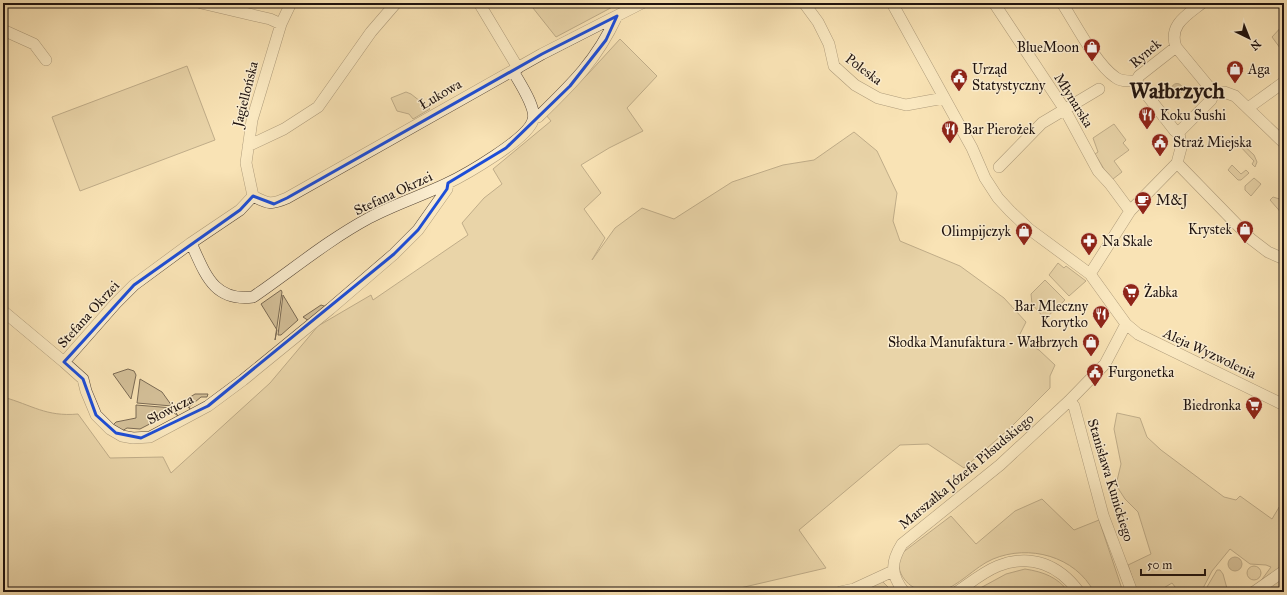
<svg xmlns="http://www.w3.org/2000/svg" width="1287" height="595" font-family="'IM FELL Great Primer',serif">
<rect width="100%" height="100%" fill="#f9e3b5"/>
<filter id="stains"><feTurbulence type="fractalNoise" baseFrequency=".005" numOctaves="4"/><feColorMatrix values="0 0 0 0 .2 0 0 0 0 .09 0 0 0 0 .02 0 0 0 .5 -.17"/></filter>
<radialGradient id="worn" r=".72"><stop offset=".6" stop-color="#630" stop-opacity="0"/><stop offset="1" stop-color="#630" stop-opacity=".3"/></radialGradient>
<path fill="#d4c099" stroke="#7a6a54" d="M529 3H620L556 37Z
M1284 24V31L1281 36 1284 45 1283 52 1272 37Z
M620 39 657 76 627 108 643 131 609 148 581 165 601 193 584 209 605 238 592 260 615 228 642 208 674 219 732 182 783 165 814 160 854 132 877 151 897 193 893 221 900 241 960 266 1004 298 1026 322 1018 338 1039 350 1055 365 1050 376V388L1009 429 964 468 928 444 900 445 799 530 826 568 723 592H3V397C32 405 46 417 78 414L110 458 163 457 171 473 270 383 318 326 371 295 373 300 468 235 462 223 484 198 502 184 493 169 551 121 546 115 588 74Z
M187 66 215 140 80 191 52 117Z
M406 92 411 94 430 109 413 119 409 114 397 111 391 98Z
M1114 124 1126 140 1123 143 1129 150 1114 161 1122 172 1113 179 1104 169 1095 154 1098 152 1093 138Z
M1239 141 1254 155 1257 162 1255 167 1252 164 1254 161 1237 143Z
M1232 165 1241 174 1246 170 1249 173 1241 180H1238L1228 170Z
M1254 178 1261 184 1251 196 1245 190V186Z
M1273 197 1283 200 1280 206 1284 209V216L1270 200Z
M1058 263 1064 268 1066 266 1086 281 1069 296 1049 275Z
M1045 280 1065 300 1045 319 1032 304 1031 294Z
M281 290 282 292 275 340 277 330 261 304Z
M283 295 298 320 281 335H278Z
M321 305 327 307 309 321 303 317Z
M128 369 134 371 136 375 131 399 113 374Z
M140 379 162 392 172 406 137 403Z
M195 394H208L207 397H201L189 407 192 412 184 401Z
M136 405 173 408 178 416 173 412 140 429 127 428 122 431 113 425 116 422 136 418Z
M1117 413 1140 418 1147 437 1161 450 1224 497 1236 500 1240 496 1272 519 1284 499V592H1264L1260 582 1271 567 1266 565 1250 564 1230 549 1212 571 1201 592H1179L1172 583 1157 592H1137L1128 565 1151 554 1138 512 1125 499 1116 485 1121 464 1114 429Z
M1042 499 1074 530 1099 520 1123 592H1094C1075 556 1029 544 993 559 974 567 959 587 938 592 922 595 902 585 899 567 898 563 901 557 902 553L951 516 976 544 1015 511Z
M1247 573a7 7 0 1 1 14 0a7 7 0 1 1-14 0Z
M1025 569C1044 572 1057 577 1069 592H973L1006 574Z
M1217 570H1220L1223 574 1228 592H1204Z
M882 581 893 592H860Z"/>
<path fill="#af9c7d" stroke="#756551" d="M1171.5 89a5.5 5.5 0 1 1 11 0a5.5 5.5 0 1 1-11 0Z
M1228 564a7 7 0 1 1 14 0a7 7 0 1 1-14 0Z"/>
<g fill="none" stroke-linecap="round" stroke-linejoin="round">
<g stroke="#564738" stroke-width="12">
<path id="minor" d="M201 3 270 19 281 24
M479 3 518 68
M804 3 818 22 829 44 834 66 855 85 878 98 906 105 944 98
M892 3 972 148 985 178 998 198 1010 211 1029 229 1090 274 1126 324 1138 334 1284 405
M994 3 1065 110 1098 171 1110 184 1130 211
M1062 3C1075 23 1096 64 1115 77 1121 82 1129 81 1136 81
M1202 3C1187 15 1168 25 1176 47L1214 93
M3 30 34 44 46 60
M1136 81 1175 131 1179 132
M1136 81 1139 76 1176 47
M1214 93 1224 92 1235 96 1284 143
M1248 108 1284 82
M534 118 538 117C573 83 596 61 617 16
M1179 132 1211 100 1214 93
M248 146 284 129 318 107 371 32 396 3
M1177 163 1251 239 1268 252 1284 259
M999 167 1042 123 1099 89
M253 196C268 204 271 205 287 198L542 54 642 3
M253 196 246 163 252 120 281 24 291 3
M191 243C205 273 213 302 253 297 291 271 328 240 369 218 393 205 421 196 446 184 465 175 528 139 533 120 537 108 519 82 513 71
M1090 274 1130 211 1177 163 1181 148 1179 132
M3 311 64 362 83 379 86 391 96 415 110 429 122 436 133 438 150 437 208 406 243 380 330 309 394 254 418 230 447 189 448 183
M64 362 116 303 134 285 191 243 240 210 253 196
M1069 401 1074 406 1103 515 1132 592
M840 592 854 589 893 571
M904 592C891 575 890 563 902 544L1000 465 1069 401 1105 364 1126 324
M957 592C970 583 983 572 998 566 1031 553 1059 565 1079 592
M1254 592 1284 571"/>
</g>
<use href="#minor" stroke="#fbedcf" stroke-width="11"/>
</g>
<path d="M0 0H1287V595H0ZM617 16 606 40 570 86 506 148 448 183 447 189 418 230 394 254 208 406 141 438 116 433 96 415 83 379 64 362 134 285 240 210 253 196 274 204 287 198 542 54Z" fill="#f9e3b5" fill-opacity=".55" fill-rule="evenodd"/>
<path fill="none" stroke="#1d4ed8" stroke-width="3" stroke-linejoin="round" d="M617 16 606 40 570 86 506 148 448 183 447 189 418 230 394 254 208 406 141 438 116 433 96 415 83 379 64 362 134 285 240 210 253 196 274 204 287 198 542 54Z"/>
<defs>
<g id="shop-pin" transform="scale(0.9)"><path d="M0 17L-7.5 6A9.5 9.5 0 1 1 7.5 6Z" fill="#8f2418" stroke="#fbedcf"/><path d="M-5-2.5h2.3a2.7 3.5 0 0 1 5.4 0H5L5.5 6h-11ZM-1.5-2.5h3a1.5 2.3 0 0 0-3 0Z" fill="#fff"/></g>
<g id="civic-pin" transform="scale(0.9)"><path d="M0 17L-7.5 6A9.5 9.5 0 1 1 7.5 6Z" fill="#8f2418" stroke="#fbedcf"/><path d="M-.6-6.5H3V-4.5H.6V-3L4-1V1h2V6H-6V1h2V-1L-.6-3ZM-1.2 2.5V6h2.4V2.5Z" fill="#fff"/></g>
<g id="restaurant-pin" transform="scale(0.9)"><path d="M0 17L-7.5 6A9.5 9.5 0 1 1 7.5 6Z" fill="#8f2418" stroke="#fbedcf"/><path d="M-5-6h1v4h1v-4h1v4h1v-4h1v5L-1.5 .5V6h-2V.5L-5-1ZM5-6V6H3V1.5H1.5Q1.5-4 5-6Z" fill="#fff"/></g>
<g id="cafe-pin" transform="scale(0.9)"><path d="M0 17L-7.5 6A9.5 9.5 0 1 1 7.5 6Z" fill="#8f2418" stroke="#fbedcf"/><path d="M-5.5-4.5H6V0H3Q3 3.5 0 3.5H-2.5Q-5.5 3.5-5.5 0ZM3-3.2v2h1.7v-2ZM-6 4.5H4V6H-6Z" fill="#fff"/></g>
<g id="pharmacy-pin" transform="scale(0.9)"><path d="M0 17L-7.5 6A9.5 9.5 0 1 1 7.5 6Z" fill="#8f2418" stroke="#fbedcf"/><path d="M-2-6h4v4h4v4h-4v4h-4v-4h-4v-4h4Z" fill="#fff"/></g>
<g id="supermarket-pin" transform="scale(0.9)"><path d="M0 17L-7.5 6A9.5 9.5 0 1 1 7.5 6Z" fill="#8f2418" stroke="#fbedcf"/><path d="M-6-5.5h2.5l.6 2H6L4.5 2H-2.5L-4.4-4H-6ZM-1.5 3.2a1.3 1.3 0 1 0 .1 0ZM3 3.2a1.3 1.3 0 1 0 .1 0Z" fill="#fff"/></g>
</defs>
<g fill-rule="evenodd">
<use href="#shop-pin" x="1092" y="47"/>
<use href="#shop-pin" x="1235" y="69"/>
<use href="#civic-pin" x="959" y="77"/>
<use href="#restaurant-pin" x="1147" y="115"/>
<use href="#restaurant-pin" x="950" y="129"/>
<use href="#civic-pin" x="1160" y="142"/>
<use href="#cafe-pin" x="1143" y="200"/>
<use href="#shop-pin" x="1245" y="229"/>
<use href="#shop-pin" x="1024" y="231"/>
<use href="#pharmacy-pin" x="1089" y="241"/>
<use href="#supermarket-pin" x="1131" y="292"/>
<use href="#restaurant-pin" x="1101" y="314"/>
<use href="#shop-pin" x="1091" y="342"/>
<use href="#civic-pin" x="1095" y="372"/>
<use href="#supermarket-pin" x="1254" y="405"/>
</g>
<g text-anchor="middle" stroke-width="3" stroke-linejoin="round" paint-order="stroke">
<g font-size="14" fill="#1f130f" stroke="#fbedcf" text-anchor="start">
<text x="1079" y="52" text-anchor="end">BlueMoon</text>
<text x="972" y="74">Urząd<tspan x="972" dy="16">Statystyczny</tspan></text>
<text x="1248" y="74">Aga</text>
<text x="1160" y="120">Koku Sushi</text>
<text x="963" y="134">Bar Pierożek</text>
<text x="1173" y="147">Straż Miejska</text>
<text x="1156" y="205">M&amp;J</text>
<text x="1232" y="234" text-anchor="end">Krystek</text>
<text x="1011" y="236" text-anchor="end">Olimpijczyk</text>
<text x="1102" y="246">Na Skale</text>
<text x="1144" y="297">Żabka</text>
<text x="1088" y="311" text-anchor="end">Bar Mleczny<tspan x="1088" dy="16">Korytko</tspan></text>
<text x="1078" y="347" text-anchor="end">Słodka Manufaktura - Wałbrzych</text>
<text x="1108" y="377">Furgonetka</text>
<text x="1241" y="410" text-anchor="end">Biedronka</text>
</g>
<g font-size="14" fill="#1f130f" stroke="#fbedcf">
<text transform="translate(1145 53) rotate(-41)" y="5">Rynek</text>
<text transform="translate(864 69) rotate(37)" y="5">Poleska</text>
<text transform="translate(245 94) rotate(-76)" y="5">Jagiellońska</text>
<text transform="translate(440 94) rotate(-30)" y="5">Łukowa</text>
<text transform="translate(1074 100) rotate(58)" y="5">Młynarska</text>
<text transform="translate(393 193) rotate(-25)" y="5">Stefana Okrzei</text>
<text transform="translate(88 314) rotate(-48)" y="5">Stefana Okrzei</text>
<text transform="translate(1210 353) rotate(25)" y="5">Aleja Wyzwolenia</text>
<text transform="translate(170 409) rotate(-27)" y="5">Słowicza</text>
<text transform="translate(966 471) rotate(-40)" y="5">Marszałka Józefa Piłsudskiego</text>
<text transform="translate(1111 480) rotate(73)" y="5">Stanisława Kunickiego</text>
</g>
<g font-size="22" font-weight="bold" fill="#1f130f" stroke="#fbedcf">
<text x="1177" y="98">Wałbrzych</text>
</g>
</g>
<rect width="1287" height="595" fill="none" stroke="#f9e3b5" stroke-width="16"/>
<rect x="4" y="4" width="1279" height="587" fill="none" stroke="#1f130f" stroke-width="2"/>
<rect x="8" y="8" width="1271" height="579" fill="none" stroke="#1f130f"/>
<g transform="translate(1249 38) rotate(137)" stroke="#fbedcf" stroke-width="3" paint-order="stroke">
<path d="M0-3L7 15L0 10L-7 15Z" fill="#1f130f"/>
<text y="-6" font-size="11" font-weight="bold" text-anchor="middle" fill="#1f130f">N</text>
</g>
<path d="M1141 569v6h64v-6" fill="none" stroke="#1f130f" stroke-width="2"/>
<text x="1147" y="569" font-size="12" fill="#1f130f" stroke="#fbedcf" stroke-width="3" paint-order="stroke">50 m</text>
<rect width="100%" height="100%" filter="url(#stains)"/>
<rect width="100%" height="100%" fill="url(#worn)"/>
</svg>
